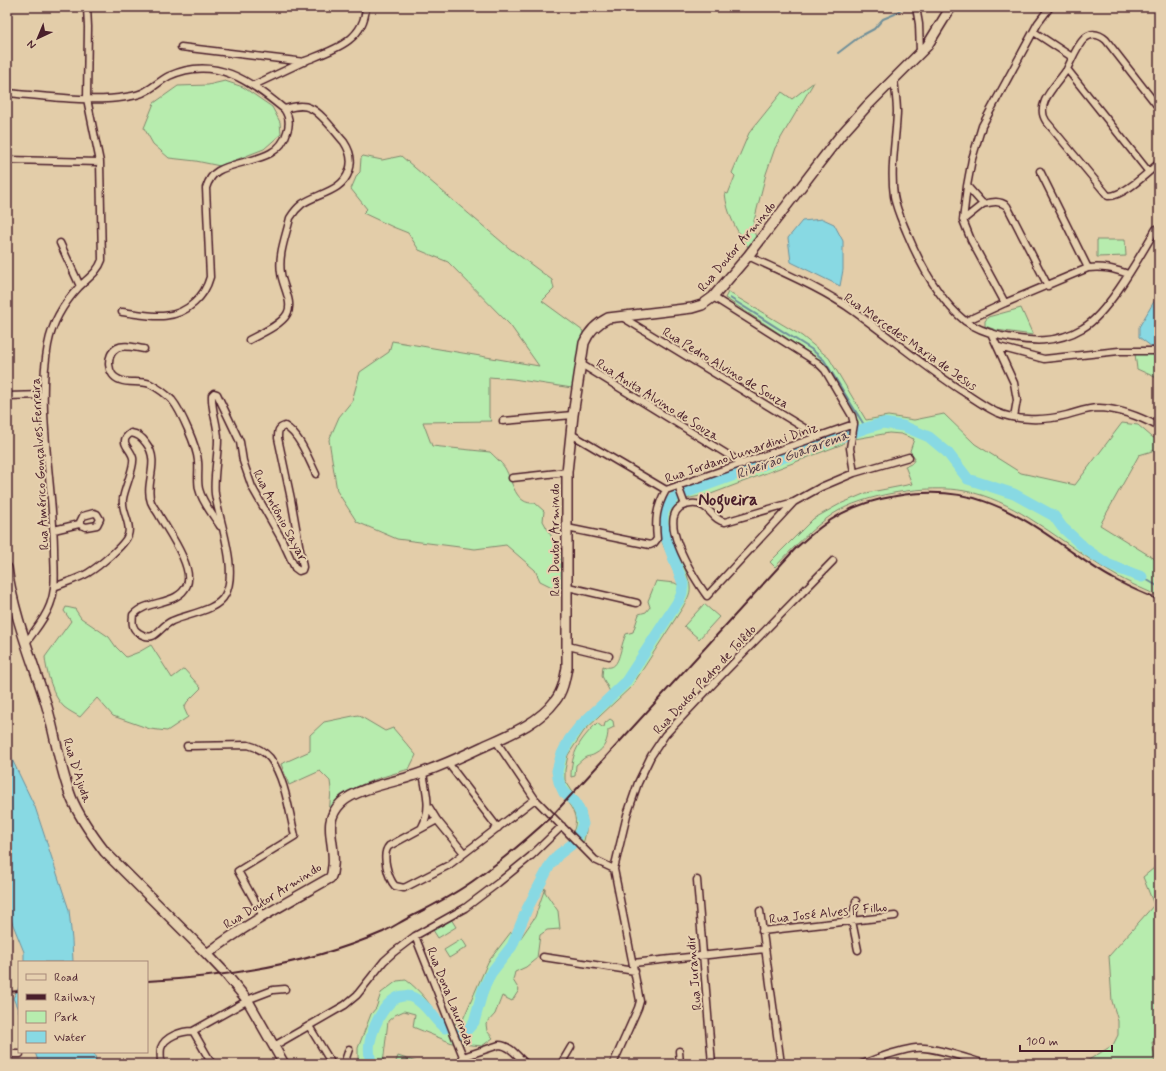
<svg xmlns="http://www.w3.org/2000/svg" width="1166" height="1071" font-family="Mynerve,sans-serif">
<rect width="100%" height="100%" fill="#e3cda9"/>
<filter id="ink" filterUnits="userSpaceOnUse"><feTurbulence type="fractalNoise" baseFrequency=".025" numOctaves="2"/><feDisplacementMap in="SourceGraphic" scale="8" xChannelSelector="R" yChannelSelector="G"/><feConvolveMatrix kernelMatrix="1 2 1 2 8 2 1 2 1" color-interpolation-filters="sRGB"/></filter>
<g filter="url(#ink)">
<path fill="#b7ecae" stroke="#80866c" d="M225 81 243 87 272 107 280 122 281 134 264 149 220 166 196 161 169 158 153 144 144 128 154 103 178 86 208 85Z
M814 82 775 148 766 174 754 221 753 229 756 237 748 247C736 230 727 214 725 193L728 194 735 176 732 173 749 133 782 92 792 99Z
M363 156 382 160 401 156 509 248 552 280 554 289 542 301 583 331 572 388 513 379 489 377V417L492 421 423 422 432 446 490 452C495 457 501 462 505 468 513 482 515 505 535 503L544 511 543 521 561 554 565 584 558 590 540 581 535 570 506 545 475 549 397 539 357 522 337 491 329 440 339 417 352 401 360 372 389 352 392 341 539 366 510 325 448 262 419 250 408 233 393 227 363 213 367 209 351 189 357 175 360 172 361 158Z
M1097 240H1125L1126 256 1097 257Z
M728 292 802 336 829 358 866 420 888 416 914 420 944 414 975 444 1021 473 1075 485 1122 423 1138 425 1152 437 1159 440V449L1139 455 1100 525 1155 559H1159V596C1140 588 1122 580 1105 569 1079 553 1055 534 1029 518 1010 506 988 495 965 491 929 484 864 494 833 514 811 529 793 548 775 567L770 562 813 519 840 504 866 493 912 484 905 466C911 465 913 463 915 458L910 451 914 439 901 434 889 433 855 439 858 422 823 363 814 356 725 298Z
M1021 308 1033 335 996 330 985 326V321L988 317Z
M1135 354 1159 355V383L1157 378 1137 369Z
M845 431 843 444 711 494 685 499 682 489Z
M677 491 681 501C656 522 681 553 688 578 689 581 690 584 690 587 691 594 686 601 683 607L632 686 584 731 568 755 565 770V780L572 791 564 799C560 790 555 780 554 770 554 765 556 760 558 755 568 728 590 711 610 692L602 676 603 666C616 671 618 660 621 650 622 644 624 639 626 634L633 632 639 614 646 612 650 607 648 601 656 581 675 583 678 585C675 560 652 538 660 512 663 501 667 497 677 491Z
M704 604 719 617 699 639 684 626Z
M66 607 75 609 81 618 109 637 116 647 126 657 139 652 151 645 172 678 184 669 201 688 187 702 184 708 188 717 167 731 150 729 113 716 97 698 80 717C75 714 69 711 64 707 53 697 46 671 45 657L71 621 64 611Z
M358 715 385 731 393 728 416 755 409 769C387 776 347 785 334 805 332 808 330 812 329 816L331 789 330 781 320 771 289 785 281 764 310 751V735L324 722Z
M610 719 613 721 614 727 608 730C608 739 605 749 595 754 592 756 589 756 586 757 582 759 579 763 576 765L575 776 571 777C571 752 580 740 597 723L602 727H604L605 723Z
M575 795C588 813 589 823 583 844L573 832C578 821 575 812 568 803Z
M1159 864V1042H1152L1155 1059 1153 1064H1082L1113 1045 1118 1035V1021L1112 1001 1109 956 1154 905 1143 877Z
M545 888V892L558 911 560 929 547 930 540 935 537 958 526 967 515 972 513 980 519 990 512 1001 502 996 495 1014 486 1024 487 1031 493 1038 482 1046 452 1043 413 1027 415 1014 404 1011 395 1015 388 1021 383 1064H356L358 1062V1048L371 1014 376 1008 381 993 397 981 406 980C413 985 419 991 425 998 437 1013 439 1024 461 1024L488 962 511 932 520 939 535 917Z
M451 919 456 927 438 938 433 930Z
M462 939 467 947 449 958 444 950Z
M398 1056 416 1062V1064H395Z"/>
<path fill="#88d9e3" stroke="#6f8f99" d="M823 219 834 224 843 241V270L840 286 791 262 788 238 802 221Z
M1159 293V346L1152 347 1139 337V327Z
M7 749 35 807 69 910 72 940 73 962H24V952L7 910Z
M19 987V1012L13 998Z
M35 1052H94L97 1064H39Z"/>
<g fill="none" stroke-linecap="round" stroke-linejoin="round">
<path stroke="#6f8f99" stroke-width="2" d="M838 53 859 37 874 29 883 19 895 14 903 7
M730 298 811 349 824 360 866 428
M1142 577 1159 587"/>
<path stroke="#88d9e3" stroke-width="11" d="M578 836 583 824 580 812 575 802 564 793 559 782 557 771 561 756 569 740 580 726 625 683 679 600 682 593 683 584C678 566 657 526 664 510 667 505 672 500 676 496L866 428 883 423 903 426 929 437 947 452 968 479 1014 494 1054 516 1062 527 1087 550 1109 565 1142 577
M460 1033 468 1029 474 1022 483 990 491 973 512 946 527 909 550 865 558 855 571 845
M371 1064C370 1057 368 1049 370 1042 373 1024 391 986 414 998 427 1004 433 1019 445 1028"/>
<g stroke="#4a1f2b" stroke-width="9">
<path id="street" d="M916 7 919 24 920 53
M1034 32 1072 57
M181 47 305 62
M1067 69 1148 171
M894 79C895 89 897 101 897 112 896 140 890 168 894 196 896 209 902 221 907 233 920 264 939 300 965 321 975 328 989 333 1001 336 1031 342 1056 344 1083 328 1108 314 1141 254 1156 229
M254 85C271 77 288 69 305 61 332 50 364 42 366 7
M7 93C43 96 91 103 126 97 133 96 140 95 146 91 154 87 161 80 169 76 215 55 250 81 284 109 289 116 290 124 287 132 279 163 241 158 218 171 211 175 208 182 206 188L210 277C207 288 203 295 194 303 172 323 148 315 122 312
M1159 108 1106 40C1084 21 1074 56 1067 69 1058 84 1034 103 1046 121L1108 196C1123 197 1147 173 1159 163
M7 160 100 162
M1040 171 1088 268
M967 186 983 204C992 202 999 200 1007 206L1048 286
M963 220 983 204
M60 243 80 286
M748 256C784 273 823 289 855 312 891 338 925 367 962 391 973 398 984 406 996 412 1017 421 1044 421 1067 415 1078 412 1088 408 1099 408 1120 409 1141 417 1159 427
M713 297 818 363 825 370 852 416 854 424 850 448 854 473
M1005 303 971 240 963 220 967 186 972 159 982 126 1038 23 1050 7
M622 317 819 437
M966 321 1005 303 1088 268C1103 266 1114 269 1128 274
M991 333 1014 383 1017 400 1014 417
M249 340C260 334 281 325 287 314 294 303 282 285 281 273 278 254 286 236 290 218 293 213 297 208 302 204 318 193 342 192 349 171 353 160 350 151 344 142 335 132 321 112 310 108 302 104 292 107 284 109
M999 347 1044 359 1119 351H1159
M144 349C136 348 124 344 117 348 105 355 107 376 120 380 129 384 140 380 150 384 158 388 166 394 172 400 181 411 197 447 198 461 199 470 197 480 199 489 202 502 213 515 220 526
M581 364 743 464
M7 396 44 395
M503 421 573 415
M571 434 666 490
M512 478 567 472
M678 486 685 505
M794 502 725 522C711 520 710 502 691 504 648 507 695 580 707 596L794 502 821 487 854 473 909 457
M94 513 97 514 100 519 97 525 86 527 79 524 83 516Z
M567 528 650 545 654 543 657 539C655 520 656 508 666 490L854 424
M54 530 79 524
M54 587C66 582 78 579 88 573 98 567 125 545 128 535 132 524 121 511 123 499 124 489 135 467 133 458 131 448 117 442 131 433 138 434 142 437 146 443 161 462 144 483 151 502 153 507 157 511 159 515 168 531 194 567 187 585 178 606 147 599 133 615 132 623 132 629 139 633 156 644 158 627 172 621 187 614 217 611 225 595 239 571 219 520 215 494 213 479 218 456 218 440 218 424 211 410 212 395L214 393 217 394 240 442 243 461 252 487 282 540 295 568 299 571 302 570 303 567 291 499 278 438C278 431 278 428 285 426 300 435 308 458 316 474
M568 587 637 603
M26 643C34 631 45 619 50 605 57 587 54 567 54 548 53 482 36 410 48 345 52 323 64 303 79 287 88 278 98 272 102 260L100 162 87 99 88 27 87 7
M568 646 609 656
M496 741 535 799 595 860 614 869
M187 746 248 745C256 747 265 752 270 758 285 778 289 811 295 836L238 871 263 916
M448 763 498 828
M429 807 437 820 464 853
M437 820 389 846C381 854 388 878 395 886L404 888 449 865 535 799
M422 827C432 808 426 792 423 773
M697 880 712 1064
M856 901 852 921 858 950
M760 911 781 1064
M762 931 895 916
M415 936 466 1064
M543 957 635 971
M633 963 765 949
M309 1026 332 1064
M193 1031 212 1064
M274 1046 345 1005 357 995 384 961 394 952 415 936 465 908 498 883 531 856 562 826
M679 1051 680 1064
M7 1054H20
M463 1057 499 1045C510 1045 518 1057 526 1064
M161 1064C161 1059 160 1053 161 1048 165 1036 182 1031 193 1031L252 998 273 990 285 989
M344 1064 349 1049
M561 1064 571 1047
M613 1064 638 1008 640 1001 614 869 627 815 638 783 651 756 665 735 714 683 833 561
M862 1064C879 1058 897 1050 916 1048 933 1046 968 1059 986 1064"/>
</g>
<g stroke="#4a1f2b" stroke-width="12">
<path id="secondary" d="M7 568C13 613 31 657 45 700 55 732 59 766 71 797 79 817 92 835 105 852L207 954 225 973 248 1001 284 1064
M207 954C246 924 288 902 330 878 333 874 332 870 333 866 336 842 321 823 341 803 354 790 388 783 406 778 432 770 457 759 482 747 508 735 538 724 555 701 563 691 565 678 567 667V472L573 415 584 343C589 331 596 324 608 318L692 308 702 305 713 297 748 256 840 136 867 106 927 46 951 7"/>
</g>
<use href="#street" stroke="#e6d0af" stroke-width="6"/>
<use href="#secondary" stroke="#e6d0af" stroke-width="9"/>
<path stroke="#4a1f2b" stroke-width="2" d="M147 981C226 977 310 964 383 932 393 927 402 921 412 916 434 905 457 893 477 878 504 859 528 838 552 816L796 548C828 518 853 503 896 496 966 484 1007 506 1062 545 1078 556 1095 569 1112 578 1127 587 1143 593 1159 600
M7 992 19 991"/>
</g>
</g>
<g text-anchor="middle" stroke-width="4" stroke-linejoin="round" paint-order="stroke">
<g font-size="13" fill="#4a1f2b" stroke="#e6d0af">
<text transform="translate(736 246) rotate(-50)" y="5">Rua Doutor Armindo</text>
<text transform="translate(911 341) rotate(35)" y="5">Rua Mercedes Maria de Jesus</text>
<text transform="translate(726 367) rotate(31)" y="5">Rua Pedro Alvino de Souza</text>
<text transform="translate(658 399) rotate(32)" y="5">Rua Anita Alvino de Souza</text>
<text transform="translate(741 452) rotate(-19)" y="5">Rua Jordano Lunardini Diniz</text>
<text transform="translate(39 464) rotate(-93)" y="5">Rua Américo Gonçalves Ferreira</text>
<text transform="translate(281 515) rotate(62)" y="5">Rua Antônio Sayar</text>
<text transform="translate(554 540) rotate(-90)" y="5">Rua Doutor Armindo</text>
<text transform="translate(704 679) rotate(-47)" y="5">Rua Doutor Pedro de Tolêdo</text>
<text transform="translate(78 770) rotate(72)" y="5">Rua D'Ajuda</text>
<text transform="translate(272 895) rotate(-32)" y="5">Rua Doutor Armindo</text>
<text transform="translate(828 912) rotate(-6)" y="5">Rua José Alves P Filho</text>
<text transform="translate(693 973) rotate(-95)" y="5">Rua Jurandir</text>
<text transform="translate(451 996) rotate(68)" y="5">Rua Dona Laurinda</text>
</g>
<g font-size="14" font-style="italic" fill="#533b47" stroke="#e6d0af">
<text transform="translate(792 454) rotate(-20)" y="5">Ribeirão Guararema</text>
</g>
<g font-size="17" font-weight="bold" fill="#4a1f2b" stroke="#e6d0af">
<text x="728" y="505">Nogueira</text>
</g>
</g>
<rect width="1166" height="1071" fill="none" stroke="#e6d0af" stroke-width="24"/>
<rect x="12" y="12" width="1142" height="1047" fill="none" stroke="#4a1f2b" stroke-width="1.5" filter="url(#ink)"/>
<rect x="18" y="961" width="130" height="92" fill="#e6d0af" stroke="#a8897a"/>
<rect x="26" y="974" width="20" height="6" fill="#e6d0af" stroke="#a8897a"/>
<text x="54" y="981" font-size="12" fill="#4a1f2b">Road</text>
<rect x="26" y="994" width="20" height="6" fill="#4a1f2b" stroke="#a8897a"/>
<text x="54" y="1001" font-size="12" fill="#4a1f2b">Railway</text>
<rect x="26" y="1011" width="20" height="12" fill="#b7ecae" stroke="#a8897a"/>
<text x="54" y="1021" font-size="12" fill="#4a1f2b">Park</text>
<rect x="26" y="1031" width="20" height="12" fill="#88d9e3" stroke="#a8897a"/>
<text x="54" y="1041" font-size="12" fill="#4a1f2b">Water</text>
<g transform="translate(38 38) rotate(224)" stroke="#e6d0af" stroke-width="3" paint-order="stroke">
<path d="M0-3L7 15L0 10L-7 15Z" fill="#4a1f2b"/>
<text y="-6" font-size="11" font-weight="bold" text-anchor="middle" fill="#4a1f2b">N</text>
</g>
<path d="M1020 1045v6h92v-6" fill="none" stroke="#4a1f2b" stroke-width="2"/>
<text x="1026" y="1045" font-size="12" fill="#4a1f2b" stroke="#e6d0af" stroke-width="3" paint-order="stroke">100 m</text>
</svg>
